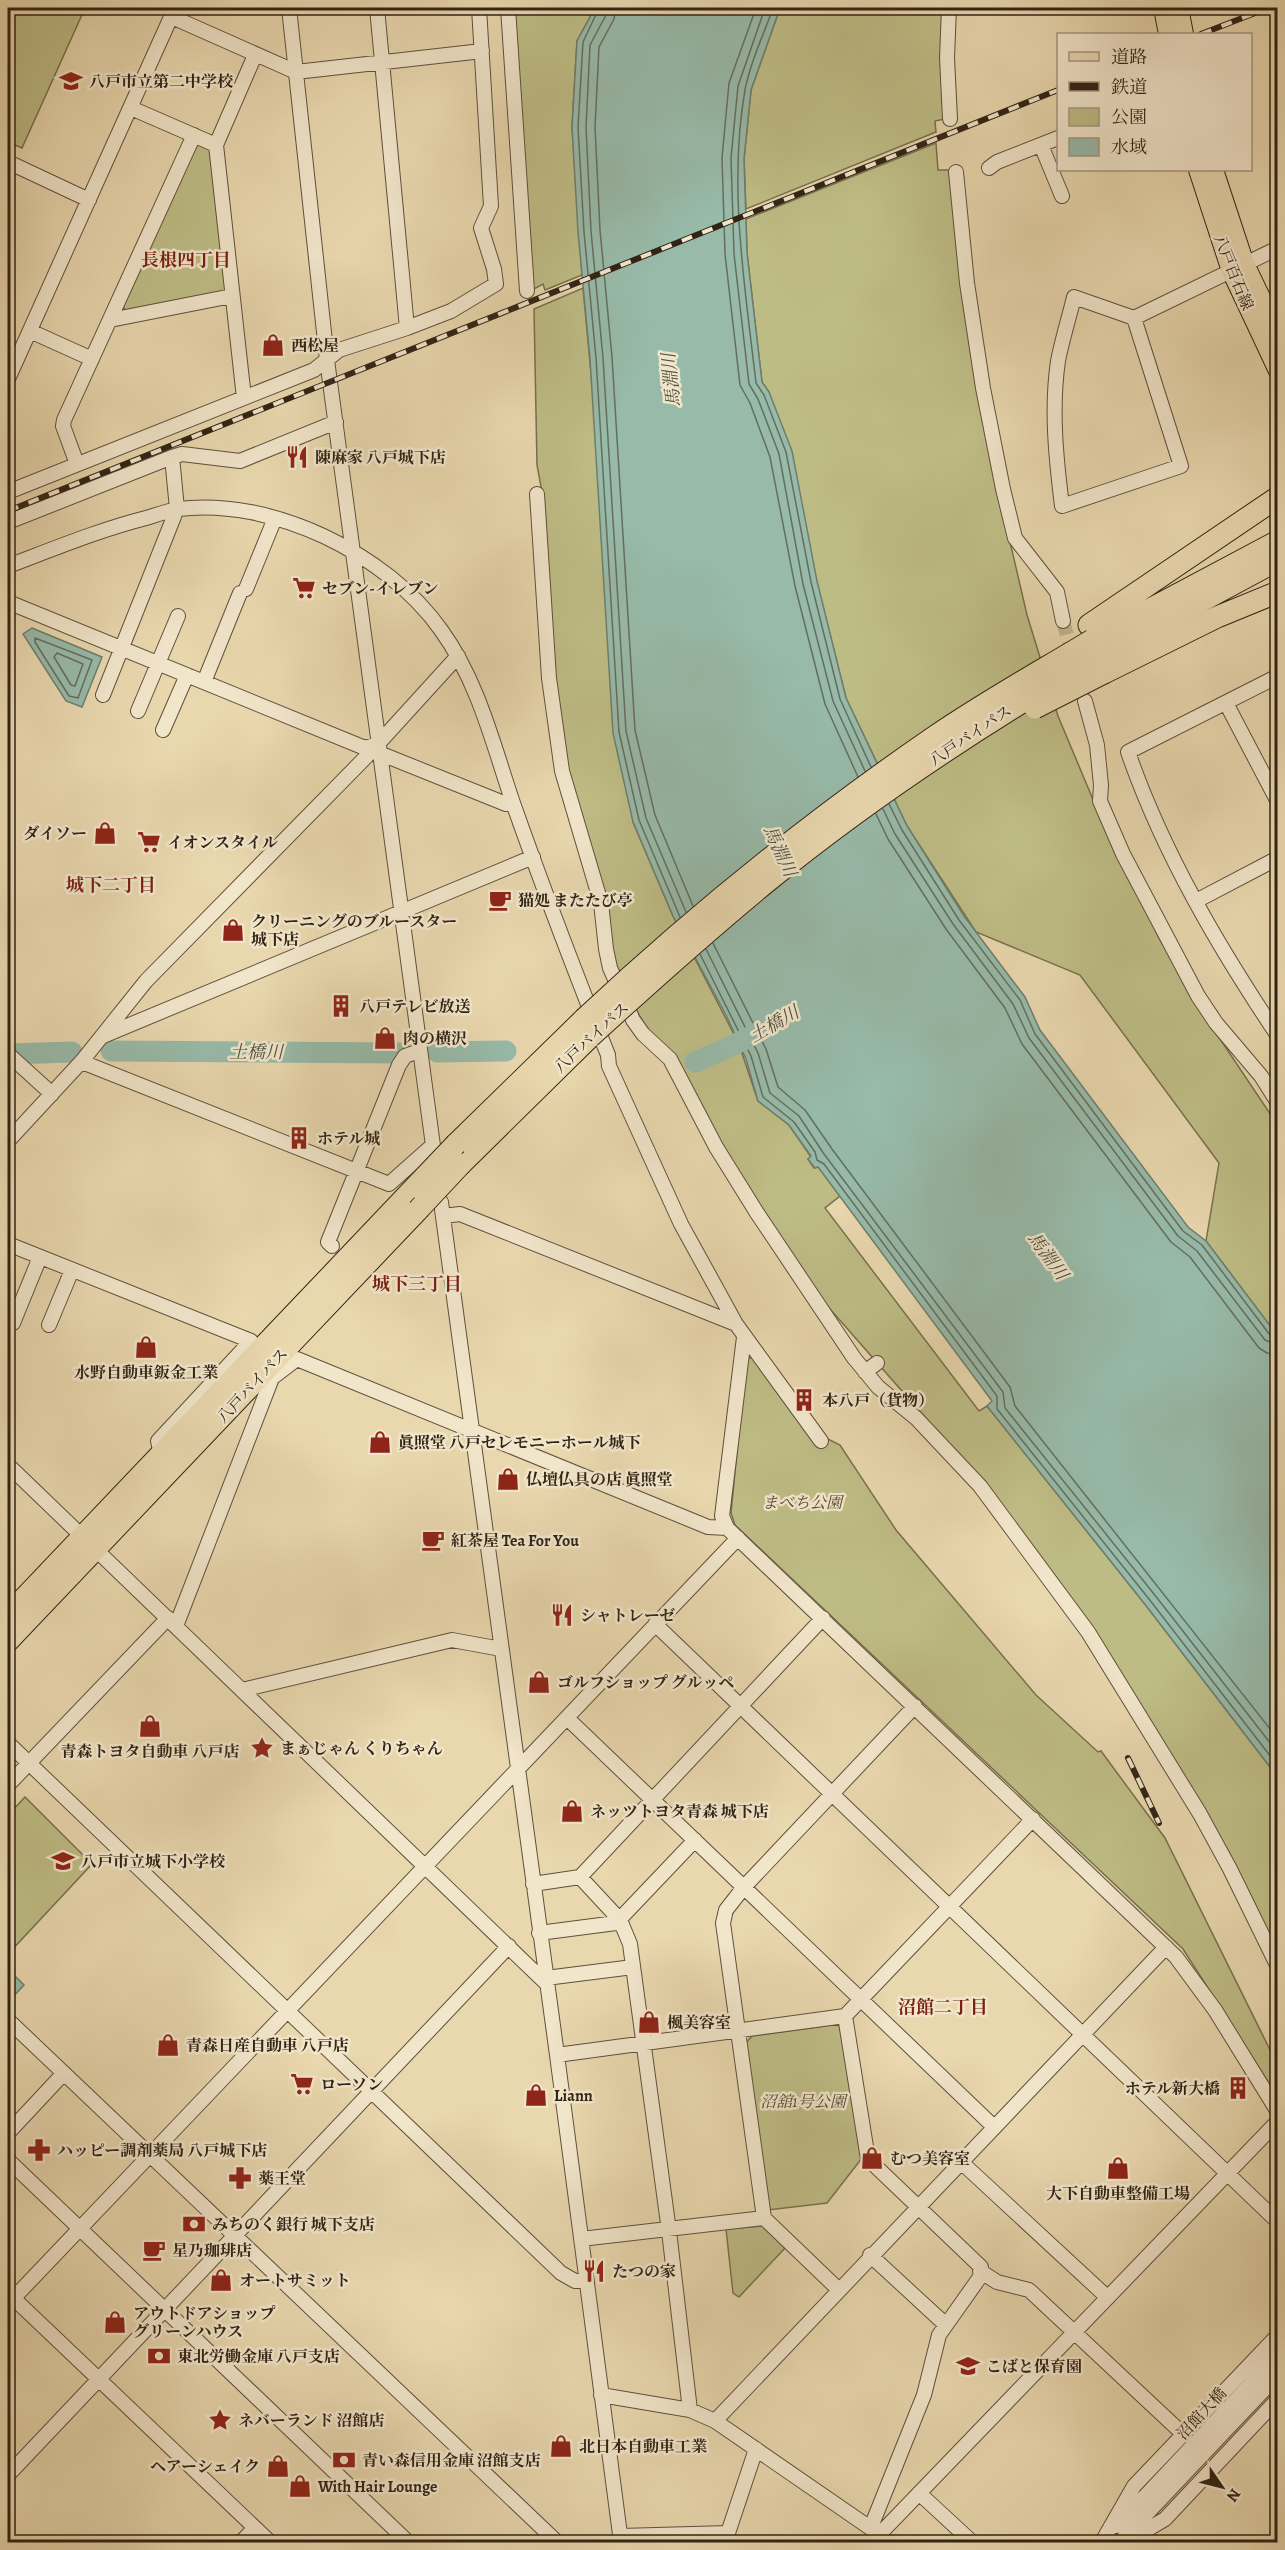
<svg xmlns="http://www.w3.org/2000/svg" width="1285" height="2550" font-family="Alegreya,'Noto Serif JP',serif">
<rect width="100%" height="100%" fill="#e9d7ae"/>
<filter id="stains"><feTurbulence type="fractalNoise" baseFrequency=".00333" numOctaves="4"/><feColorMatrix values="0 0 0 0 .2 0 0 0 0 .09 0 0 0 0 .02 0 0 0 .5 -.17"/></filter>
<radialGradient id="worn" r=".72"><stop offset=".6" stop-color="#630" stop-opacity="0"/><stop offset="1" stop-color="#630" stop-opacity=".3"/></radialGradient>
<path fill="#bebc85" stroke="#77704d" stroke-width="1.5" d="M8 8H85L22 148 8 142Z
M513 8H595L577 41 572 127 582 275 545 290 543 284 532 290Z
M780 8H945V119L935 121 936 132 746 209 744 159 751 90Z
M201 143 212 151 228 289 225 293 126 312 123 306 195 145Z
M936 143 938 170H949L961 284 987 443 1027 615 1058 716 1102 821 1160 940 1210 1024 1277 1124V1335L1206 1241 1219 1163 1080 975 976 932 907 826 846 698 769 392 762 382 747 253 746 219Z
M583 288 633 822 673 916 739 1044 758 1101 789 1125 811 1157 808 1159 814 1168 818 1166 840 1196 825 1208 979 1411 987 1406 1144 1603 1277 1776V1955L1122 1676 923 1415 816 1293 639 1015 616 965 566 770 553 679 542 492 537 465 534 309Z
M755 1357 822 1436 840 1445 896 1530 1036 1695 1098 1752 1101 1751 1165 1838 1277 2064V2096L1183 1949 735 1525 731 1513 746 1359Z
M25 1797 92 1864 8 1954V1815Z
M839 2024 844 2026 862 2158 827 2203 768 2210 744 2045 752 2036Z
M763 2226 785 2248 739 2297 733 2293 726 2229Z"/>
<path fill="#97baa9" stroke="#6e7e6e" stroke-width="1.5" d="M595 8H780L751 90 744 159 747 253 762 382 769 392 792 451 817 581 846 698 907 826 964 916 1025 997 1040 1030 1188 1227 1206 1241 1277 1335V1776L1144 1603 987 1406 992 1401 818 1167 815 1168 808 1159 811 1156 789 1125 758 1101 746 1059 726 1015 673 916 633 822 613 733 590 359 578 232 572 127 577 41Z
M32 628 102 657 82 707 66 701 23 634Z
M8 1969 24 1985 11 1999 8 1997Z"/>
<path fill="#e9d7ae" d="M749 212V216L580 285 579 280Z"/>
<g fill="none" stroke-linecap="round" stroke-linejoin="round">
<path stroke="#646e5f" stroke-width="1.5" d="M599 8 583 42 578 127 584 232 596 358 619 732 639 820 680 917
M607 8 606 15 590 45 586 127 591 231 603 358 626 731 646 818 686 912
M616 8 614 19 599 47 595 127 600 230 612 357 635 730 655 815 693 906
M756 8 729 83 722 158 725 254 740 385 750 403 770 457 795 586 825 704 858 777
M765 8 738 86 731 158 734 254 749 384 758 399 779 454 803 584 833 701 865 771
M773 8C764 34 750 62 745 90 728 186 745 287 756 383L764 395 786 452 811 582 840 699 871 767
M35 638 92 660 78 698 69 696 35 642Z
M57 653 83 664 75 686 71 685 54 657Z
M889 804 902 830 959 920 1020 1000 1035 1034 1183 1231 1202 1245 1270 1335 1278 1338
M883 809 895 834 953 924 1013 1004 1029 1038 1178 1236 1197 1251 1265 1340 1278 1345
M876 814 888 839 946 929 1005 1008 1022 1044 1171 1242 1190 1257 1259 1348 1267 1353 1278 1354
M713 943 766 1049 778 1087 805 1110 832 1149 1010 1387 1015 1406 1278 1739
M706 949 758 1053 770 1093 799 1116 824 1154 1003 1392 1005 1408 1154 1594 1278 1753
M700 954 751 1056 763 1097 794 1122 815 1152 817 1160 824 1164 997 1396V1409L1149 1599 1278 1766"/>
<path stroke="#97baa9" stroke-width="21" d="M111 1051 402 1053
M437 1052 506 1051
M8 1054 72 1052
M695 1062C719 1052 742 1042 764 1029"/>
<path stroke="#c4b38f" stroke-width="14" stroke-dasharray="14 7" stroke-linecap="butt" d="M1063 621 1073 658"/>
<g stroke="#5e503b" stroke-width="16">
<path id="minor" d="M289 8 327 360 434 1153
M377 8 407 328
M508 8 527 291
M949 8 947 58 950 119
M172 17 296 72 482 51
M131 108 216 145
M1041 145 1062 196
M8 162 89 200
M989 168 997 162 1058 138
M956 172 967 283 983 388 1003 489 1015 538 1057 592 1063 621
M1134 318 1074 297C1069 318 1062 340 1058 361 1051 409 1056 458 1062 506L1181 466 1134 318 1278 248
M110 320 232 296
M30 331 92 359
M8 379 175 8
M244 398 216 145 255 55
M172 457 182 454 240 461 336 422
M77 464 63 426 64 420 194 135
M8 492 314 370 339 350 407 328 451 311 496 284 494 269 481 228 491 206 479 8
M537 494 549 678 562 771 601 903 606 949 610 968 633 1020 643 1034 670 1059 716 1147 757 1213 854 1358 878 1387 916 1418 980 1486 1088 1632 1200 1814 1230 1869 1278 1967
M8 522 172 457 177 509 103 695
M8 566C53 549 99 530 146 518 156 515 167 511 178 509 272 497 387 554 441 630 478 681 493 744 513 803 543 888 575 972 608 1055L609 1066 681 1224 736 1324 821 1441
M246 589 275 518
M8 602 365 748 378 744
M1278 676 1128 752C1163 853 1219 948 1278 1036
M204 682 240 593
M1085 701 1097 745 1101 785 1100 801 1123 854 1198 996 1216 1023 1261 1076 1278 1103
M1226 703 1278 802
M138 711 178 616
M163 730 187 675
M379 753 506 804 513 803
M1196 901 1278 858
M103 1036 533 857
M8 1054 52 1094
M82 1062 389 1184 433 1145
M8 1141 82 1061 146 981 366 757 458 656
M441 1202 557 2055 621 2542
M443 1216 460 1214 736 1324
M8 1244 251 1341 158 1441 161 1454
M332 1246 328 1242 399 1065 405 1056 419 1051
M13 1323 40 1257
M49 1325 72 1270
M744 1337 722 1516 727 1528 1176 1957 1215 2010 1278 2112
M865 1372 877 1363
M8 1465 546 1983
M655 1624 1278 2222
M176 1626 272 1378 297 1359 708 1527 727 1528
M242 1690 452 1640 501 1649
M567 1718 993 2126
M8 1743 561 2273 575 2281H586
M8 1785 168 1618
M580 1877 620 1920 630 1944 669 2231 690 2410
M533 1884 580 1877 823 1618
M539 1933 616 1923 695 1840
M546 1978 633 1967
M845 2016 868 2159 981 2267 980 2277 939 2335 924 2395 871 2527
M8 2020 557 2542
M557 2055 845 2016 1033 1819
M8 2133 64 2073
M8 2160 408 2542
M960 2161 1107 2297
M764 2218 723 1923 726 1910 744 1887 915 1706
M581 2239 764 2218 838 2289
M870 2255 946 2325
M980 2271 997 2282 1029 2290 1183 2434
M8 2293 270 2542
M8 2304 738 1538
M601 2395 690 2410 715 2421 876 2532
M715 2421 1166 1947
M8 2475 509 1946
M919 2493 972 2542
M1117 2526 1278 2355
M620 2536 728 2533 756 2449
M1128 2541 1165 2519 1278 2399
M241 2542 255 2528
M872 2542 1278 2121
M1102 2542 1134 2486 1278 2335
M1120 2542 1278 2375"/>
</g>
<g stroke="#302315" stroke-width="20">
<path id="major" d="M1163 8 1168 34
M1179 8 1184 34
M1198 170 1231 271 1278 371
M1214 170 1245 264 1278 333"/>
</g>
<g stroke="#302315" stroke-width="23">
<path id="highway" d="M1089 625 1278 497
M1092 640 1278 541
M1099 656 1278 560
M1104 673 1217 617 1278 592
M456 1144 584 1019
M461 1164 590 1037
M8 1615 415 1187
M8 1641 418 1210"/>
</g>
<use href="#minor" stroke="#f1e5ca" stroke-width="14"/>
<use href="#major" stroke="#e9d7ae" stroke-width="18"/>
<use href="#highway" stroke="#e9d7ae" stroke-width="21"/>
<g stroke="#302315" stroke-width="6">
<path id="rail" d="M1201 34 1268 8
M8 511 1058 90
M1128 1758 1159 1823"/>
</g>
<use href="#rail" stroke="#f1e5ca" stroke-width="4" stroke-dasharray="11" stroke-linecap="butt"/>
<g stroke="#302315" stroke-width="23" stroke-linecap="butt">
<path id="highway-bridge" d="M1035 708 1104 673
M584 1019C694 916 810 822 934 737 985 702 1039 672 1092 640
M590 1037C648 984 707 931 768 881 871 797 984 723 1099 656
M415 1187 456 1144
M418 1210 461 1164"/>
</g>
<use href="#highway-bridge" stroke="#e9d7ae" stroke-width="21"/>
</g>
<defs>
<g id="school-bare" transform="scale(1.8)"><path d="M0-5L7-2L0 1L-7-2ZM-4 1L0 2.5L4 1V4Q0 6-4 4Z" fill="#8f2418" stroke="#f1e5ca" stroke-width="2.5" paint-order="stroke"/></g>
<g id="shop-bare" transform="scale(1.8)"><path d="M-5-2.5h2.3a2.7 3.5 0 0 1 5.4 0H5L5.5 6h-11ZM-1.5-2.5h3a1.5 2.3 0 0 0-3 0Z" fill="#8f2418" stroke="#f1e5ca" stroke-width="2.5" paint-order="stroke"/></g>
<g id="restaurant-bare" transform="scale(1.8)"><path d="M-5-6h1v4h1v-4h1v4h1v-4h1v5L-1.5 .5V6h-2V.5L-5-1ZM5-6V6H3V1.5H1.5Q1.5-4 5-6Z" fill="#8f2418" stroke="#f1e5ca" stroke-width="2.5" paint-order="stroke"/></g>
<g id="supermarket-bare" transform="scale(1.8)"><path d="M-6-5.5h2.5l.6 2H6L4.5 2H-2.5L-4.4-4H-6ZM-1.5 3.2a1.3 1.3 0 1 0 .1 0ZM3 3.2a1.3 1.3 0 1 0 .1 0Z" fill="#8f2418" stroke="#f1e5ca" stroke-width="2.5" paint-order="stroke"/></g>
<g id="cafe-bare" transform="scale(1.8)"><path d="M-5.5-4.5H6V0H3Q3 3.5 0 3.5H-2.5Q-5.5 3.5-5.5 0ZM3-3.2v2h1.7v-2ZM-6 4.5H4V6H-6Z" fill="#8f2418" stroke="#f1e5ca" stroke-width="2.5" paint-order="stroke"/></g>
<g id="building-bare" transform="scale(1.8)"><path d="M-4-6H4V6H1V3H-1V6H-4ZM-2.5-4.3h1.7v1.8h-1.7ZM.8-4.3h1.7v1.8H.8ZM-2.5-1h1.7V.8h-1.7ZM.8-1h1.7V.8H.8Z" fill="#8f2418" stroke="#f1e5ca" stroke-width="2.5" paint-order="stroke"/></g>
<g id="sight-bare" transform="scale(1.8)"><path d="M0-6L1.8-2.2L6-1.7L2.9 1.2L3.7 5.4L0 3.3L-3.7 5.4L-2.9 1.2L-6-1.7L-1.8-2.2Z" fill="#8f2418" stroke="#f1e5ca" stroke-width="2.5" paint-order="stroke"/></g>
<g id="pharmacy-bare" transform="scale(1.8)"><path d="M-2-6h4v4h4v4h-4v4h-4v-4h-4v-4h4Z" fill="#8f2418" stroke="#f1e5ca" stroke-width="2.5" paint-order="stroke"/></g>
<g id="bank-bare" transform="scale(1.8)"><path d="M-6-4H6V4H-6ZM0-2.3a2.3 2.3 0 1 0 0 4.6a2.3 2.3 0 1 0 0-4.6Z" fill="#8f2418" stroke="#f1e5ca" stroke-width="2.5" paint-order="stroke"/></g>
</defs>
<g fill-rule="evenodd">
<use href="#school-bare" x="71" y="81"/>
<use href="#shop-bare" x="273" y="345"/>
<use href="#restaurant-bare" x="297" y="457"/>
<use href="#supermarket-bare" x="304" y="588"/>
<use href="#shop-bare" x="105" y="833"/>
<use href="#supermarket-bare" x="149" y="842"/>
<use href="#cafe-bare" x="500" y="900"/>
<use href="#shop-bare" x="233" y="930"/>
<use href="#building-bare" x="341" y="1006"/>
<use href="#shop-bare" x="385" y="1038"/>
<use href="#building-bare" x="299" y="1138"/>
<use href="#shop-bare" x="146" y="1347"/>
<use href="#building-bare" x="804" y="1400"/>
<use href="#shop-bare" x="380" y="1442"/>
<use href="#shop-bare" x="508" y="1479"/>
<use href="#cafe-bare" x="433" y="1540"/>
<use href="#restaurant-bare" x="562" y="1615"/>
<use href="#shop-bare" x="539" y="1682"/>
<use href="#shop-bare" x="150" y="1726"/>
<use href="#sight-bare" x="262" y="1748"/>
<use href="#shop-bare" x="572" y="1811"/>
<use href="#school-bare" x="63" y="1861"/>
<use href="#shop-bare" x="649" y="2022"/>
<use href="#shop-bare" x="168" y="2045"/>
<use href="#supermarket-bare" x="302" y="2084"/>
<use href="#building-bare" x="1238" y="2088"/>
<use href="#shop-bare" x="536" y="2095"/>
<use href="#pharmacy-bare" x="39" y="2150"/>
<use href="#shop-bare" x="872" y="2158"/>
<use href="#shop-bare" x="1118" y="2168"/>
<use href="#pharmacy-bare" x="240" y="2178"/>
<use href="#bank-bare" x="194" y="2224"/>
<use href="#cafe-bare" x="154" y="2250"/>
<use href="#restaurant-bare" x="594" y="2271"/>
<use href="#shop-bare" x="221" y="2280"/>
<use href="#shop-bare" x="115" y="2322"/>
<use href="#bank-bare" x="159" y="2356"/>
<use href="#school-bare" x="968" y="2366"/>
<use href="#sight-bare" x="220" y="2420"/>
<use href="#shop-bare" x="561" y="2446"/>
<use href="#bank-bare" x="344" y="2460"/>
<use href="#shop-bare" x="278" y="2466"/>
<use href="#shop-bare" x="300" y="2486"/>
</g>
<g text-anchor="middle" stroke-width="5" stroke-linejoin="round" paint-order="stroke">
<g font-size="16" font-weight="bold" fill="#302315" stroke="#f1e5ca" text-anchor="start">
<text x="89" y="87">八戸市立第二中学校</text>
<text x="291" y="351">西松屋</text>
<text x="315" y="463">陳麻家 八戸城下店</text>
<text x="322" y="594">セブン-イレブン</text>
<text x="87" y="839" text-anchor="end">ダイソー</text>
<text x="167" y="848">イオンスタイル</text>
<text x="518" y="906">猫処 またたび亭</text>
<text x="251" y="927">クリーニングのブルースター<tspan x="251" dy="18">城下店</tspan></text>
<text x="359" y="1012">八戸テレビ放送</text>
<text x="403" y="1044">肉の横沢</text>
<text x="317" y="1144">ホテル城</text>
<text x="146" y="1378" text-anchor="middle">水野自動車鈑金工業</text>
<text x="822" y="1406">本八戸（貨物）</text>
<text x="398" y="1448">眞照堂 八戸セレモニーホール城下</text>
<text x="526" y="1485">仏壇仏具の店 眞照堂</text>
<text x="451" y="1546">紅茶屋 Tea For You</text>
<text x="580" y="1621">シャトレーゼ</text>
<text x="557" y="1688">ゴルフショップ グルッペ</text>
<text x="280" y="1754">まぁじゃん くりちゃん</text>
<text x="150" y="1757" text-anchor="middle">青森トヨタ自動車 八戸店</text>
<text x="590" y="1817">ネッツトヨタ青森 城下店</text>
<text x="81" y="1867">八戸市立城下小学校</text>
<text x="667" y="2028">楓美容室</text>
<text x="186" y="2051">青森日産自動車 八戸店</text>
<text x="320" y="2090">ローソン</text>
<text x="1220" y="2094" text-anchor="end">ホテル新大橋</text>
<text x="554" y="2101">Liann</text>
<text x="57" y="2156">ハッピー調剤薬局 八戸城下店</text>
<text x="890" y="2164">むつ美容室</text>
<text x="258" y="2184">薬王堂</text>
<text x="1118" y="2199" text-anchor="middle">大下自動車整備工場</text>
<text x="212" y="2230">みちのく銀行 城下支店</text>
<text x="172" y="2256">星乃珈琲店</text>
<text x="612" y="2277">たつの家</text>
<text x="239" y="2286">オートサミット</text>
<text x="133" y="2319">アウトドアショップ<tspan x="133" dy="18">グリーンハウス</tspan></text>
<text x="177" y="2362">東北労働金庫 八戸支店</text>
<text x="986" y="2372">こばと保育園</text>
<text x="238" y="2426">ネバーランド 沼館店</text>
<text x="579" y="2452">北日本自動車工業</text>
<text x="362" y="2466">青い森信用金庫 沼館支店</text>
<text x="260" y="2472" text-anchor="end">ヘアーシェイク</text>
<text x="318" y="2492">With Hair Lounge</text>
</g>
<g font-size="16" fill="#302315" stroke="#f1e5ca">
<text transform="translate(1234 272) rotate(68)" y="6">八戸百石線</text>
<text transform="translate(970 735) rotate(-34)" y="6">八戸バイパス</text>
<text transform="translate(591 1037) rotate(-43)" y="6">八戸バイパス</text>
<text transform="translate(252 1385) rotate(-47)" y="6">八戸バイパス</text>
<text transform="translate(1201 2413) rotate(-47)" y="6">沼館大橋</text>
</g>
<g font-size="16" font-style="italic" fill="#544931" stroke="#f1e5ca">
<text x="802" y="1508">まべち公園</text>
<text x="803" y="2107">沼舘1号公園</text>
</g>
<g font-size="18" font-weight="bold" fill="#7a1f14" stroke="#f1e5ca">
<text x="186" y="266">長根四丁目</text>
<text x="111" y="891">城下二丁目</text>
<text x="417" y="1290">城下三丁目</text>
<text x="943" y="2013">沼館二丁目</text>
</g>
<g font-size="18" font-style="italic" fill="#4f5041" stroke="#f1e5ca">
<text transform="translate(671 380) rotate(-96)" y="6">馬淵川</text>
<text transform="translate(780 851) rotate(65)" y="6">馬淵川</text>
<text transform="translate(774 1024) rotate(-30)" y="6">土橋川</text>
<text x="256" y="1058">土橋川</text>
<text transform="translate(1048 1256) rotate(54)" y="6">馬淵川</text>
</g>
</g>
<rect width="1285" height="2550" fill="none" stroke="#e9d7ae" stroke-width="30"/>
<rect x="9" y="9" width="1267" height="2532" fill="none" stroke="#302315" stroke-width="3"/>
<rect x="15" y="15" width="1255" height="2520" fill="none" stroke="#302315" stroke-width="1.5"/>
<rect x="1057" y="33" width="195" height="138" fill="#f1e5ca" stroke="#a49782" stroke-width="1.5"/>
<rect x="1069" y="52" width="30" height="9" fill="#e9d7ae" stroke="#a49782" stroke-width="1.5"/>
<text x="1111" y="63" font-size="18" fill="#302315">道路</text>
<rect x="1069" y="82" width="30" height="9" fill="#302315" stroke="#a49782" stroke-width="1.5"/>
<text x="1111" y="93" font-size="18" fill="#302315">鉄道</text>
<rect x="1069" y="108" width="30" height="18" fill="#bebc85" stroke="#a49782" stroke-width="1.5"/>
<text x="1111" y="123" font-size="18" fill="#302315">公園</text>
<rect x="1069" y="138" width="30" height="18" fill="#97baa9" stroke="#a49782" stroke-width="1.5"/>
<text x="1111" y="153" font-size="18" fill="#302315">水域</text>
<g transform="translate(1222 2487) rotate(125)" stroke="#f1e5ca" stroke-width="4.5" paint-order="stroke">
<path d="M0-4.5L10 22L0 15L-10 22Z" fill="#302315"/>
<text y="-9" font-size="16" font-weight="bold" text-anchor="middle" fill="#302315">N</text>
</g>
<rect width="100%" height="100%" filter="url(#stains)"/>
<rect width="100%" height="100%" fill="url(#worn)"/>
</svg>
